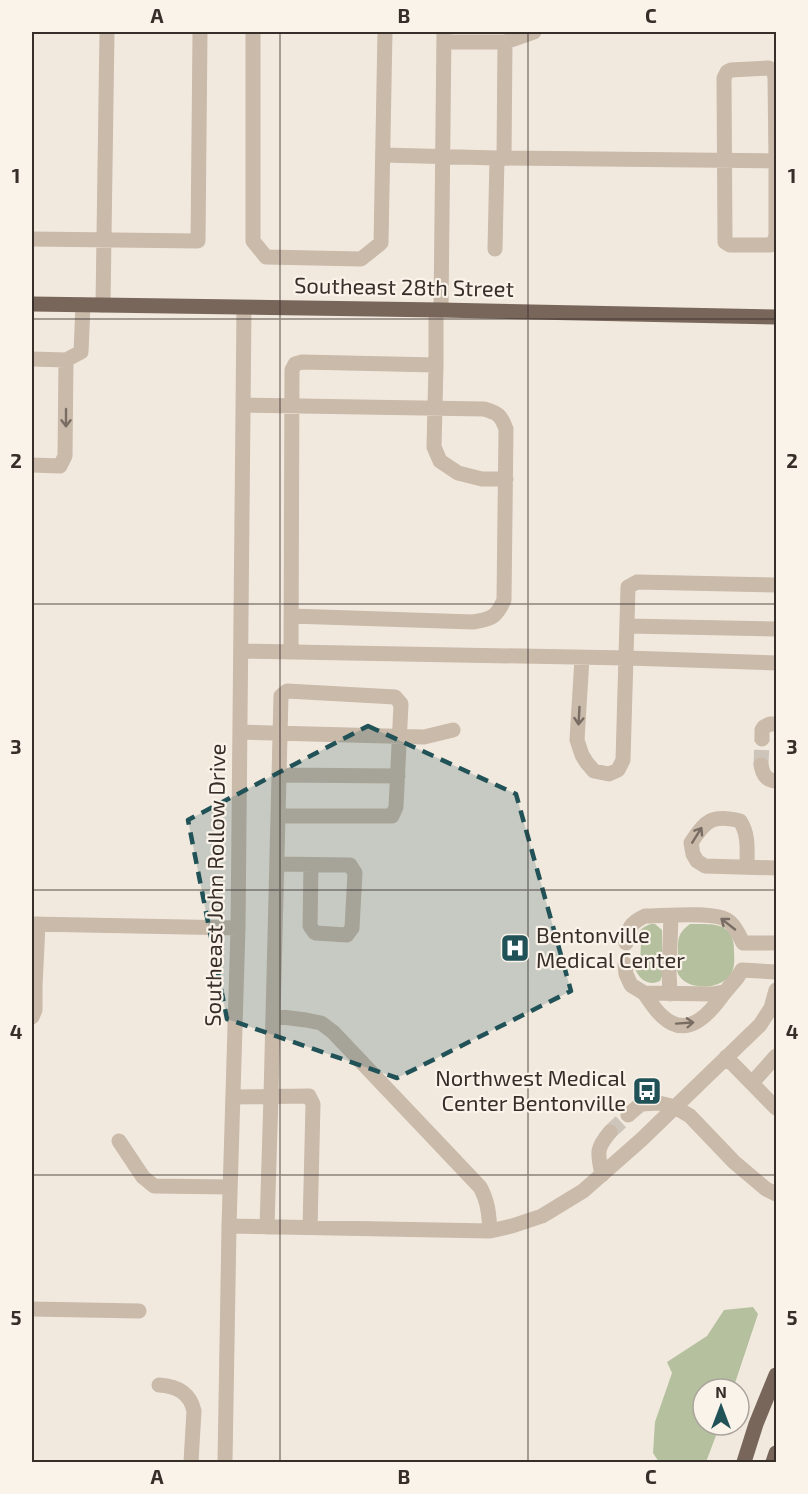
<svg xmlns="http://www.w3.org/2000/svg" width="808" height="1494" font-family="'Exo 2',sans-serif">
<rect width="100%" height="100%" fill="#f2e9de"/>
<path fill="#b4c09e" d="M651 924H655L662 930V976L660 981C647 987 638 978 634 966H640L641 942H633C636 932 642 927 651 924Z
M690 924C712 924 734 921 734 950 734 956 735 963 733 969 728 991 683 993 677 971 676 966 678 958 678 952 678 938 678 933 690 924Z
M753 1307 758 1314 733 1389H703V1425H720L706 1462H659L653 1453 655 1422 672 1373 667 1362 707 1336 724 1310Z"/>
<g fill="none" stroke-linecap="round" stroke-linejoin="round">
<path stroke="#cdc4ba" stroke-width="15" stroke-dasharray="15 8" stroke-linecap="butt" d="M761 765 762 739
M610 1132 628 1115"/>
<path stroke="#c9baaa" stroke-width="15" d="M253 32V241L266 257 361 259 381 243 385 32
M444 42H505L504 158
M505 42 534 32
M383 155 497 158 776 161 775 78 774 72 769 68 731 70 727 72 724 78 725 242 730 245H771L774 241 776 236V161
M32 239 198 241 200 32
M495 249 497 158
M103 305 107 32
M441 310 444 32
M32 359 66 360 81 352 83 305
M436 365 434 447 440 461 458 473 482 479H506
M243 405 484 409C498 413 501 415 506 429L504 600C496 618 491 619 473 622L291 616
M32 465 60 466 65 456 66 360
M628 626 776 629
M241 651 627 658 776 663
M291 652 292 370 295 364 302 362 436 365V310
M582 658 577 740 582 755 587 763 594 771 609 774 618 770 623 760 628 587 637 582 776 585
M240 732 424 737 453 730
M762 739V730L764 727 770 724H776
M761 765C763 775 766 780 776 781
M280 775 398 776
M277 864 350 865 355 873 352 928 347 935 315 933 310 926 311 865
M747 867C747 851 749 834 740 821 713 814 705 820 691 843L693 854 697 861 705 866 776 868
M32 924 238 928
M626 943C629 927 630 923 645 916 663 916 712 911 727 920 735 925 739 935 743 943H776
M625 964 626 974 631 985 644 993 713 994 725 992 737 978 742 970 776 972
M32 987H35L38 924
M644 993C650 1001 655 1010 662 1016 688 1041 711 1012 725 992
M670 994 669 971 671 916
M274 1016 306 1020 321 1023 333 1032 480 1187C488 1201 489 1215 490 1231
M32 1017 35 1010V987
M726 1057 776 1108
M752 1083 776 1056
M233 1097 309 1096 313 1104 310 1228
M628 1115 641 1104 659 1103 675 1107 690 1116 734 1162 766 1189 776 1194
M119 1141 143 1177 154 1186 230 1187
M602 1175C598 1153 595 1150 610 1132
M229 1226 490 1231 512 1226 542 1216 583 1191 641 1140 760 1025 771 1008 776 990
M267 1227 271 1096 281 696 287 691 395 697 401 704 396 807 392 816H279
M32 1309 139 1311
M159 1385C177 1386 190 1393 194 1411L191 1462
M225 1462 229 1226 238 928 244 308"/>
<path stroke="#78665b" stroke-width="15" d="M32 304 441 310 776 317
M744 1462 756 1424 776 1375
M773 1462 776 1453"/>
</g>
<defs><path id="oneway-shaft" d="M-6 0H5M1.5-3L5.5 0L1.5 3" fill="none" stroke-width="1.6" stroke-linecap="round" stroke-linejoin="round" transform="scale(1.5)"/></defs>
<g stroke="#796d63">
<use href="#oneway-shaft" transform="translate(66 418) rotate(90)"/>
<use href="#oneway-shaft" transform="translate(579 716) rotate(93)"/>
<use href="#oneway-shaft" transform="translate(697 835) rotate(-58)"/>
<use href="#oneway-shaft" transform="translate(728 924) rotate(-142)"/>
<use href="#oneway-shaft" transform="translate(685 1023) rotate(-4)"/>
</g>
<path fill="#205257" fill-opacity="0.2" stroke="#205257" stroke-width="4.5" stroke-dasharray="12 8" stroke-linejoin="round" d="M368 726 516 794 571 991 397 1078 227 1019 188 820Z"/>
<path fill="none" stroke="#372e29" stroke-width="1.5" stroke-opacity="0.55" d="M280 32V1462M528 32V1462M32 319H776M32 604H776M32 890H776M32 1175H776"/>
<defs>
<g id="hospital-square" transform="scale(1.5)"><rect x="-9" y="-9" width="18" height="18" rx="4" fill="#205257" stroke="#f9f3ea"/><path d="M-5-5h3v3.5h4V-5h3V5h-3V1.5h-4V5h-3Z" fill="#fff"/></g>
<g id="bus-square" transform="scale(1.5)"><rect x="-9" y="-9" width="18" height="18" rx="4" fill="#205257" stroke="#f9f3ea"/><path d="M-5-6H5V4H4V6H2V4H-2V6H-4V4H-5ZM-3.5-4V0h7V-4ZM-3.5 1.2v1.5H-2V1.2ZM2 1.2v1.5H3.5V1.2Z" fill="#fff"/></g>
</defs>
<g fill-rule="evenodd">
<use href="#hospital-square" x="515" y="948"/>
<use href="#bus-square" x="647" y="1091"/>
</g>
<g text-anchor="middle" stroke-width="4.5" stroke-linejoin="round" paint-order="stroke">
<g font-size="22" fill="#372e29" stroke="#f9f3ea">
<text transform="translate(404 287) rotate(1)" y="8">Southeast 28th Street</text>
<text transform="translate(215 885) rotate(-89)" y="8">Southeast John Rollow Drive</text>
</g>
<g font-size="22" fill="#372e29" stroke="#f9f3ea" text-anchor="start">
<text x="536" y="943">Bentonville<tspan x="536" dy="25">Medical Center</tspan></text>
<text x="626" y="1086" text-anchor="end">Northwest Medical<tspan x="626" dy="25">Center Bentonville</tspan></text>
</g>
</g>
<rect width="808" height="1494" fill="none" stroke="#f9f3ea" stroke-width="66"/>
<g transform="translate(721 1407)"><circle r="28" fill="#f9f3ea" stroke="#aba49d" stroke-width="1.5"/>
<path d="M0-4.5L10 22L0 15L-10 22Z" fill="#205257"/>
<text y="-9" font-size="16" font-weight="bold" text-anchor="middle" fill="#372e29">N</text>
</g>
<rect x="33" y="33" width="742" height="1428" fill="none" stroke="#372e29" stroke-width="2"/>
<g font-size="20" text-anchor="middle" font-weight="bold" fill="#372e29">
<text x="157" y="23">A</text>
<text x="404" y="23">B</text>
<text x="651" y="23">C</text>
<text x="16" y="183">1</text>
<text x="792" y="183">1</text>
<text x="16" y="468">2</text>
<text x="792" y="468">2</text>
<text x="16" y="754">3</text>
<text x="792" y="754">3</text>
<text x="16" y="1039">4</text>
<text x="792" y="1039">4</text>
<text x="16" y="1325">5</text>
<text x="792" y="1325">5</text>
<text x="157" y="1484">A</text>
<text x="404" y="1484">B</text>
<text x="651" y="1484">C</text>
</g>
</svg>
